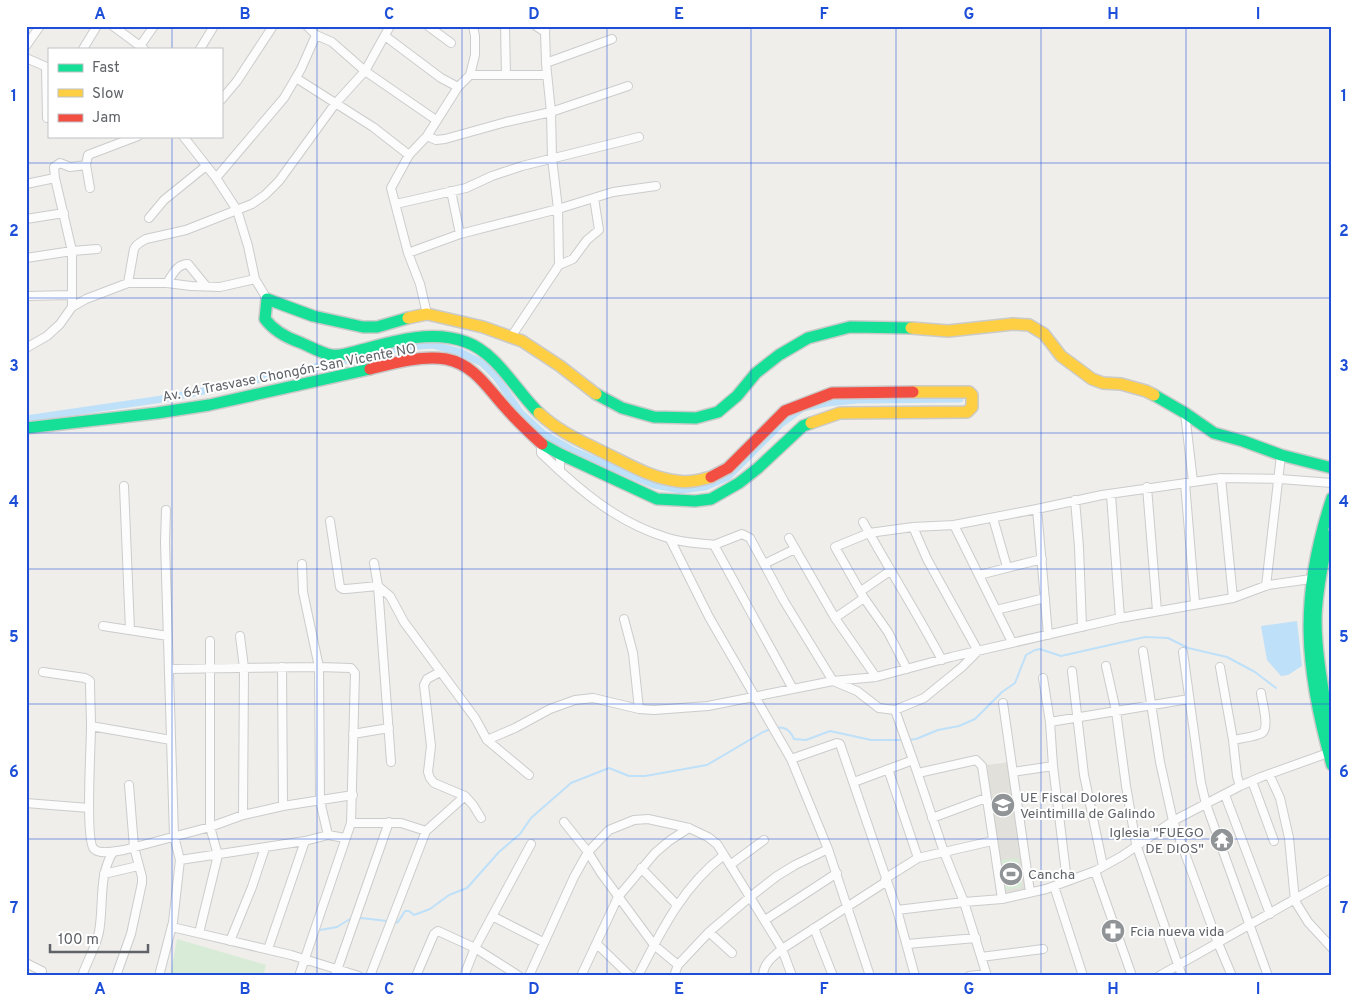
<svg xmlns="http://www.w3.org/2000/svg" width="1358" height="1002" font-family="Overpass,sans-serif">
<rect width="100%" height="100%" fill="#efeeea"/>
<path fill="#e2e0da" d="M1009 762 1026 890 1004 893 996 846 987 765Z"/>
<path fill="#d8ebd6" d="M1018 858 1022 887 1005 890 1000 860Z
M177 939 266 965 263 976H170Z"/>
<path fill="#bfe0f9" d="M1297 621 1302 666 1288 675 1281 676 1267 660 1261 626Z"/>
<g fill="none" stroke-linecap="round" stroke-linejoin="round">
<path stroke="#bfe0f9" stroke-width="2" d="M775 728C785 726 790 730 794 739L806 740 830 731 871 740H902
M907 740 916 739 938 730 959 726 975 719 1002 692 1015 683 1026 655 1035 650 1040 649 1061 656 1145 637 1168 638 1188 648 1227 657 1255 672 1276 688
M358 919 361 918 387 921
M394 923 398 922 405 911H409L414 915 430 909 449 895 467 888 499 852 520 834 531 818 571 783 609 768 629 776H645L707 765 763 732 771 729
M320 930 337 927 350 919H353"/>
<path stroke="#bfe0f9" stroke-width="7" d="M26 419 169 398 266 378 406 347 433 345 460 352 482 363 496 377 521 413 544 434 574 451 654 485 681 490 705 487 728 477 781 424 803 408 827 403 857 400 960 399"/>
<g stroke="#cbcccc" stroke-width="10">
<path id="street" d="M113 26 144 49
M307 26 316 35 332 42 365 71 436 120
M428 26 451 43
M505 26 506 75
M536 26 545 32
M385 36 441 78 458 87
M26 46 40 26
M140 46 154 26
M83 49 97 26
M200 49 214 26
M26 58 49 68
M546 63 612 39
M46 67 47 118
M470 75H547
M296 78 373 127 409 155
M221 100 237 81 273 26
M183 136 216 178 237 210 248 246 255 279 267 299
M427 136 436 140 445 139 506 122 551 112 628 86
M216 178 284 98 301 69 316 35
M26 184 55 178
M90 188 86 165 88 155 138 136
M451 191 460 234
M396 204 466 188 492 176 522 166 639 137
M149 218 164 200 206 166
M26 219 64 213
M408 253 460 234 558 209 613 192 656 186
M26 258 72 251 97 249
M559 265 573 259 587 240 599 230 594 198
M128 283 134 249C136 244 141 242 146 239L186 230 252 204 265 195 279 181 335 104 365 71 390 26
M167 283C173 274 177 264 188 264L206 286
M26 296 71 295
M72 307V251L55 178 54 167 60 163 70 167 86 165
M427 314 420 284 408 253 391 188 409 155 427 136 458 87 470 75 475 55V36L473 26
M511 337 559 265 558 209 552 158 551 112 546 63 545 32 546 26
M26 348 47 336 60 324 72 307 86 299 128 283H167L191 286 220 287 255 279
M1185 413 1193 482
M541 443V453L560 471
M560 454V471C593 501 625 525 668 538 683 543 699 543 714 545L793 689
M1221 478 1233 598
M1185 483 1195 603
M124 486 130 630
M1147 487 1157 611
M1111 495 1120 618
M1075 500 1079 547 1082 627
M1037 509 1048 635
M993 518 1007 567
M330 521 340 587 343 589H346L378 586 391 762
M863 522C889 569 917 613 942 660
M954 525 1012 642
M789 538 835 618 876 677
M670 539 709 617 791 759 828 849 870 976
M714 545 742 534 750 538 784 601 833 681 857 691 879 708 895 710 924 698 962 667 978 651 927 559 913 527
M374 563 378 586 390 596 404 622 475 718 487 740 529 775
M302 564 303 592 319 667 320 801 328 835
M764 564 795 549
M979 575 1042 559
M1266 586 1281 455
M861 591 890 571
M996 610 1045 598
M835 618 864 598
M624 619 633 653 639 709
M103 626 168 636
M240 636 244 668 243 815
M1143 651 1160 762 1173 821 1218 943 1232 976
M1183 652 1201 783 1206 804 1268 976
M1106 666 1116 711 1126 786 1136 844 1182 976
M282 667 283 806
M1220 667 1233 740 1237 776 1240 786
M169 669 319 667 351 668 355 673 351 823 299 976
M907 669 888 632 864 598 835 547 869 533 913 527 954 525 1037 509 1102 495 1221 478 1280 479 1332 483
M1072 671 1084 775 1103 866
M43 672 85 678 90 681C90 697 91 712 91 727 91 745 85 841 94 849 100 855 116 851 124 850L210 827 243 815 283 806 353 795
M440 672 427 679 424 685 431 746 428 772 430 778 434 783 465 796 473 805 481 818
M1043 678 1050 722 1053 766 1067 881
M1003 703 1030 892
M895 710 913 760
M1050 722 1189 699
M91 726 171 740
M353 734 389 728
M487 740 515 728 550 709 575 700 593 698 639 709 654 710 708 706 833 681 876 677 951 657 1120 618 1233 598 1268 585 1311 579
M1233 740C1242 738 1255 737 1262 733 1270 728 1262 702 1261 693
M791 759 837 743 840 744 897 910 915 976
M888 769 918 858
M1013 772 1053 766
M918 773 976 760 982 766 1002 899
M1269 774 1280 798 1289 838 1295 901 1308 922 1332 948
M1252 781 1274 841
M854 782 913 760 944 852 964 902 987 976
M1225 795 1270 914
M26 803 89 808
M932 818 986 798
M564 822 588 852 601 873 654 945 678 965
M351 823H401L426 831 465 796
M724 855 782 949 792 976
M180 860 305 841 328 835 345 838
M730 865 764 840
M641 868 677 905
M1095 871 1132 976
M104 874 138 866
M1054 886 1083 976
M897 910 964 902 1002 899 1046 889 1095 871 1122 856 1173 821 1240 786 1261 777 1328 753
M492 916 543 942
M765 920 837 873
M172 927 291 955 359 976
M814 928 833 976
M709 932 732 953
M199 933 218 855 210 827V641
M230 941 252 887 265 848
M597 944 630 976
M907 944 976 938
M268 949 305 841
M981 957 1043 949
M26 963 42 971
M82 976C87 961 96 947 99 932 104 905 98 876 113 852
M116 976 131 934 142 883V877L134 847 129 785
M159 976 173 922 180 860 174 836 165 542 166 510
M335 976 389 822
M370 976 426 831
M416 976 434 934 438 931 475 948 519 976
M464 976 475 948 531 844
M529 976 574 877 588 852 609 830 634 820 648 819 689 828 708 837 717 844 724 855C683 886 661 931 638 976
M581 976 618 897 655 853 669 841 689 828
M674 976 678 965 709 932 750 897 777 876 795 865 828 849
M763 976C763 963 774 956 782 949L884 883 886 878 918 858 992 841
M969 976 986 974
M1159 976 1332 878"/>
</g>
<g stroke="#cacacb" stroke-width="14">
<path id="fast" d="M408 318 377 327H363L313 316 267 299 265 319C274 331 285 337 299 342 309 346 321 353 331 355 341 357 355 351 365 349 397 340 433 330 466 342 497 353 516 391 539 413
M596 394 622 408 654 417 696 418 718 412 737 396 756 373 779 355 808 338 850 327 911 328
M1154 395 1185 413 1214 433 1243 441 1281 455 1332 468
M26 428 157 413 209 405 370 369
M542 444 560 454 657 499 695 501 711 499 739 483 758 468 803 426 811 423
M1332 498C1299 597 1304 666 1332 765
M1328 536C1323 564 1316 592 1316 620 1316 656 1324 693 1329 728"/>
</g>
<g stroke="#cacacb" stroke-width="14">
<path id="slow" d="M408 318 427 314 483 327 522 341 560 366 596 394
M911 328 948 331 1013 324 1029 325 1044 334 1061 356 1092 379 1103 383 1121 384 1146 391 1154 395
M539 413C559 432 581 441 605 453 628 464 651 478 677 481 689 483 700 480 711 477
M811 423 840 413 967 412 972 407V395L969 392H913"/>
</g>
<g stroke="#cacacb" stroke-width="14">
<path id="jam" d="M370 369C393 363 422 355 446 359 473 364 487 387 504 406 515 419 529 432 542 444
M711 477 728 468 785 411 832 393 913 392"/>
</g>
<use href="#street" stroke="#fdfcfc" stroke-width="8"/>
<use href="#fast" stroke="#16e098" stroke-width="11"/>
<use href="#slow" stroke="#ffcf43" stroke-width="11"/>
<use href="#jam" stroke="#f24e42" stroke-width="11"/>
</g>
<path fill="none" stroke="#1d4ed8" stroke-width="1" stroke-opacity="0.55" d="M172 26V49M317 26V976M462 26V976M607 26V976M751 26V976M896 26V976M1041 26V976M1186 26V976M172 136V976M26 163H1332M26 298H1332M26 433H1332M26 569H1332M26 704H1332M26 839H1332"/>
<defs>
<g id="school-disc" transform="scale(1.25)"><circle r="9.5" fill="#919496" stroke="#fff"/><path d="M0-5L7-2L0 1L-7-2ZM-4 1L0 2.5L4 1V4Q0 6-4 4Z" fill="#fff"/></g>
<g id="temple-disc" transform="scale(1.25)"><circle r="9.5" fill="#919496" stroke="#fff"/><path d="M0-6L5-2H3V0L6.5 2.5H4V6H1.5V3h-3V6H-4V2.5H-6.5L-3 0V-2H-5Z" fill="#fff"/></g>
<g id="stadium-disc" transform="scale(1.25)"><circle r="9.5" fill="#919496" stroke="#fff"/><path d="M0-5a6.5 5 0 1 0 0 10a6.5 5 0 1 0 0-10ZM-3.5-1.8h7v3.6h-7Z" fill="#fff"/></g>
<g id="pharmacy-disc" transform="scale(1.25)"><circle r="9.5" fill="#919496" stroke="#fff"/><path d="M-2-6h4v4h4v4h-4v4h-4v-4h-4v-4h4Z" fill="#fff"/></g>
</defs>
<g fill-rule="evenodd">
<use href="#school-disc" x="1003" y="805"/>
<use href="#temple-disc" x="1222" y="840"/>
<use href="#stadium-disc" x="1011" y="874"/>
<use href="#pharmacy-disc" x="1113" y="931"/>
</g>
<g text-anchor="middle" stroke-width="4" stroke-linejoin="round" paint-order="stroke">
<g font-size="14" fill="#5f6368" stroke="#fff">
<text transform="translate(289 372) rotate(-11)" y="5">Av. 64 Trasvase Chongón-San Vicente NO</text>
</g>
<g font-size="14" fill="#5f6368" stroke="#fff" text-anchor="start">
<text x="1020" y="802">UE Fiscal Dolores<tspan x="1020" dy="16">Veintimilla de Galindo</tspan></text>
<text x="1204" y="837" text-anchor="end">Iglesia "FUEGO<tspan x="1204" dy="16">DE DIOS"</tspan></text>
<text x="1028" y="879">Cancha</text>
<text x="1130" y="936">Fcia nueva vida</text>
</g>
</g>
<rect width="1358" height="1002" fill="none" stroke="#ffffff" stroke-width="55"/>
<rect x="48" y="48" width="175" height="90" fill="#ffffff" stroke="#bfc1c3"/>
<rect x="58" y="64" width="25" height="8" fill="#16e098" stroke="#bfc1c3"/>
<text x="92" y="72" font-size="15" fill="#5f6368">Fast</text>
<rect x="58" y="89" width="25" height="8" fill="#ffcf43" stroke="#bfc1c3"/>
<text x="92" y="98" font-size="15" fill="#5f6368">Slow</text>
<rect x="58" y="114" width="25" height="8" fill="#f24e42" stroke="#bfc1c3"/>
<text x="92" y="122" font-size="15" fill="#5f6368">Jam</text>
<path d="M50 944v8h98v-8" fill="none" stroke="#5f6368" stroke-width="2.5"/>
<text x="58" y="944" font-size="15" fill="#5f6368" stroke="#ffffff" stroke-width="4" paint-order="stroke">100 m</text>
<rect x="28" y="28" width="1302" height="946" fill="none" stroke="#1d4ed8" stroke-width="2"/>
<g font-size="16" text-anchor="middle" font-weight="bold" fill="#1d4ed8">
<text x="100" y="19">A</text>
<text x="245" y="19">B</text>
<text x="389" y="19">C</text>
<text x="534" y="19">D</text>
<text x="679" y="19">E</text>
<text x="824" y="19">F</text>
<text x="969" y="19">G</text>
<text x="1113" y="19">H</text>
<text x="1258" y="19">I</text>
<text x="14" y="101">1</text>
<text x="1344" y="101">1</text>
<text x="14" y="236">2</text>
<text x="1344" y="236">2</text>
<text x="14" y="371">3</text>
<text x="1344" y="371">3</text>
<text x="14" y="507">4</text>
<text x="1344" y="507">4</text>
<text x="14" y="642">5</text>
<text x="1344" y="642">5</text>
<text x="14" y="777">6</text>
<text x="1344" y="777">6</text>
<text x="14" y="913">7</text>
<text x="1344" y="913">7</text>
<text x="100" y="994">A</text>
<text x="245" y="994">B</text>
<text x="389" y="994">C</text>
<text x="534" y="994">D</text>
<text x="679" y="994">E</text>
<text x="824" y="994">F</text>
<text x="969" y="994">G</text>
<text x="1113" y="994">H</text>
<text x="1258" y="994">I</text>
</g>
</svg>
